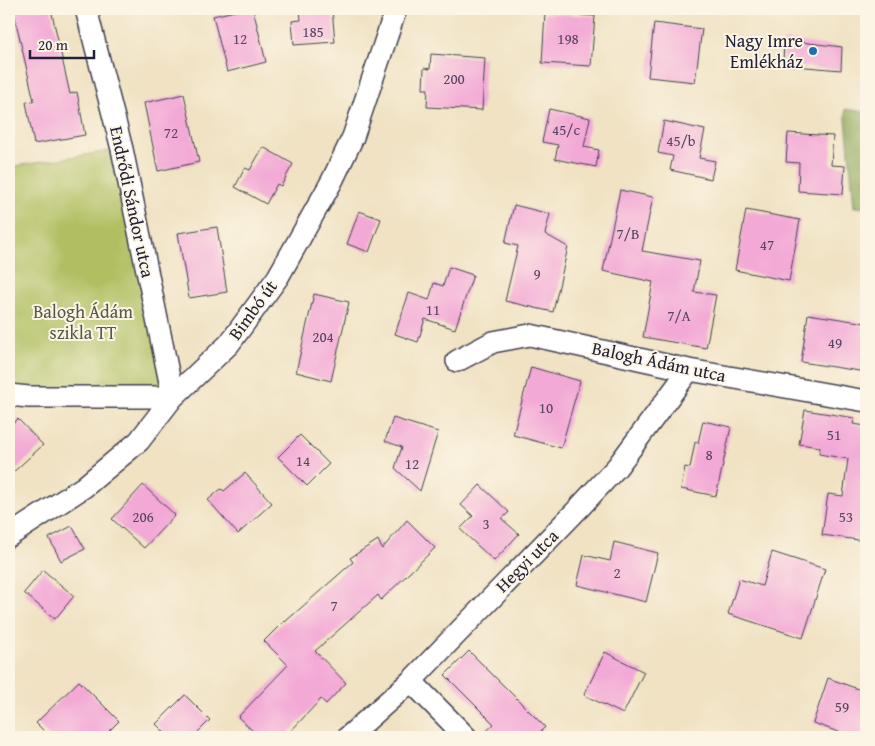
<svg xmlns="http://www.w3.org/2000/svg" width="875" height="746" font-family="'Gentium Book Plus',serif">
<rect width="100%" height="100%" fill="#fcf5e5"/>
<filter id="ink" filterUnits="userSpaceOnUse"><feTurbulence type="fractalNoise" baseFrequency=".02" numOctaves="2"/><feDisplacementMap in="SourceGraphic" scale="10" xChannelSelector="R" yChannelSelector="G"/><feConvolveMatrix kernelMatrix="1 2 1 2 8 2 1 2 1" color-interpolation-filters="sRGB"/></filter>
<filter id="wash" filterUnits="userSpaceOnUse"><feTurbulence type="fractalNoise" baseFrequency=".0096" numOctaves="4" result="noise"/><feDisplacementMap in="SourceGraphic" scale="20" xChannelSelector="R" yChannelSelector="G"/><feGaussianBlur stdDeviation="1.12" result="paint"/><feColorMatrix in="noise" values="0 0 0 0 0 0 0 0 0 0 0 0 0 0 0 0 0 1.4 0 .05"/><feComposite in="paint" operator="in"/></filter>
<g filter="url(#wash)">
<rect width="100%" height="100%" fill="#f0e2c3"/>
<path fill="#b1bf62" stroke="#6a704e" d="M122 149 173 397 9 395V167Z"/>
<path fill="#8ca658" stroke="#57644a" d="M845 109 866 112V208L854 207Z"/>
<g id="blocks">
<path fill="#f3a9d6" d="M13 9H51L70 94 77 92 85 135 34 144 26 102 34 101Z
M243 9H253L266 62 227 72 213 16Z
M300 9H332L335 42 294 45 292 21 301 20Z
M545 13 595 16 591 66 542 63Z
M654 23 702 29 695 82 648 77Z
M784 40 842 47 841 70 783 65Z
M431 54 485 58 482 110 427 107 428 89H423L424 68 430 69Z
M184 94 199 162 158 171 144 103Z
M549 109 590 118 584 147 599 150 596 167 555 159 558 145 542 142Z
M664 121 705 130 699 158 715 161 711 179 670 170 673 156 658 153Z
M788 133 833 136 831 165 845 166 843 194 798 191 799 163 786 162Z
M263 147 293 164 281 186 277 184 266 204 235 187 245 168 250 170Z
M620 190 653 197 642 251 700 261 694 292 716 295 706 348 643 337 653 282 603 271Z
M514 205 550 214 545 234 568 247 553 312 505 301 518 246 505 243Z
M746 210 800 220 789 281 735 270Z
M359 211 381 219 369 252 347 244Z
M217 227 227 292 189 298 178 233Z
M449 267 473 275 455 329 425 319 418 342 395 334 409 293 429 300 434 283 443 286Z
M314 294 349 302 331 381 296 372Z
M808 314 866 323V372L801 362Z
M531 367 580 381 561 448 513 435Z
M805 410 855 418 853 424 866 426V541L822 535 828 494 843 496 848 459 819 454 820 447 799 444Z
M393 418 438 432 420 491 395 468 402 447 385 441Z
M18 419 43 445 9 476V427Z
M703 421 731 427 716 496 681 489 685 467 690 468 695 442 698 443Z
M300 435 329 464 307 486 278 457Z
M245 473 272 503 238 534 208 500 221 489 224 491Z
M143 485 175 515 144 548 112 519Z
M480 485 509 512 502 519 519 534 494 561 460 529 473 516 461 505Z
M407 520 435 548 381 600 378 595 315 651 346 683 326 704 321 699 286 736 282 733 256 734 238 717 288 665 264 641 284 621 285 622 353 562 350 558 378 540 382 549Z
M72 526 85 549 61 561 49 538Z
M614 542 658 553 646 602 577 585 584 555 610 561Z
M772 552 825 569 803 638 728 614 739 579 762 586Z
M43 570 74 596 55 619 24 593Z
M469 651 545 727 535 737H480L494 724 445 675Z
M605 652 644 672 623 714 584 695Z
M828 678 866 692V737H853L813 723Z
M79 681 119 721 103 737H50L36 723Z
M185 695 210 720 193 737H169L156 724Z"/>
</g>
</g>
<g filter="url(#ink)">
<use href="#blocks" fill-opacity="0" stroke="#413f4f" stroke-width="1"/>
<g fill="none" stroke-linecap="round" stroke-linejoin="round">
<g stroke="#413f4f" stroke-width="24">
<path id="minor" d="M86 9 122 149 173 397
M457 361 493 342 530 335 689 370 866 401
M9 395 29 397H173
M9 536 84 487 139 441 173 397 229 344 278 277 332 181 353 137 396 9
M411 681 466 737
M348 737 411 681 578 509 617 467 689 370"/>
</g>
<use href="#minor" stroke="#fff" stroke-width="21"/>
</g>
</g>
<circle fill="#1f6fb2" stroke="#fcf5e5" stroke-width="2" cx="813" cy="51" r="5"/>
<g text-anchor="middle" stroke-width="4" stroke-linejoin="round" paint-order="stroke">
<g font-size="15" fill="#564462">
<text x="313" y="37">185</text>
<text x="240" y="44">12</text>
<text x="568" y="44">198</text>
<text x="454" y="84">200</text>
<text x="566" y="135">45/c</text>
<text x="171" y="138">72</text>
<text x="681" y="146">45/b</text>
<text x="628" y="239">7/B</text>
<text x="767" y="250">47</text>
<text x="537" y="279">9</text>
<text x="433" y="315">11</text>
<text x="679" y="321">7/A</text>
<text x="323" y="342">204</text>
<text x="835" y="348">49</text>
<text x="546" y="413">10</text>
<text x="834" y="440">51</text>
<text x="709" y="460">8</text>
<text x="303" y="466">14</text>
<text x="412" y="469">12</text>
<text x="143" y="522">206</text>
<text x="846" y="522">53</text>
<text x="486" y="529">3</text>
<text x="617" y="578">2</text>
<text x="334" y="611">7</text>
<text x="842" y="712">59</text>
</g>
<g font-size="18" fill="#22223b" stroke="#fcf5e5" text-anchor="end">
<text x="803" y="47">Nagy Imre<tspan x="803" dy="21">Emlékház</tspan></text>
</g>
<g font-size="18" fill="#22223b" stroke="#fcf5e5">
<text transform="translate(132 202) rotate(78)" y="6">Endrődi Sándor utca</text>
<text transform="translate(253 310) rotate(-54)" y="6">Bimbó út</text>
<text transform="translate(659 362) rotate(12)" y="6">Balogh Ádám utca</text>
<text transform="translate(527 561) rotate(-45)" y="6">Hegyi utca</text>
</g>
<g font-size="18" fill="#545949" stroke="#fcf5e5">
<text x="83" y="318">Balogh Ádám<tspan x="83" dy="21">szikla TT</tspan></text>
</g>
</g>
<rect width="875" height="746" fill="none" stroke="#fcf5e5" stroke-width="30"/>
<path d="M30 50v8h64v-8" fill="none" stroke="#22223b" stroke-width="2.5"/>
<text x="38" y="50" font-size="15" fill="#22223b" stroke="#fcf5e5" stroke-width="4" paint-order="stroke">20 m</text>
</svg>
